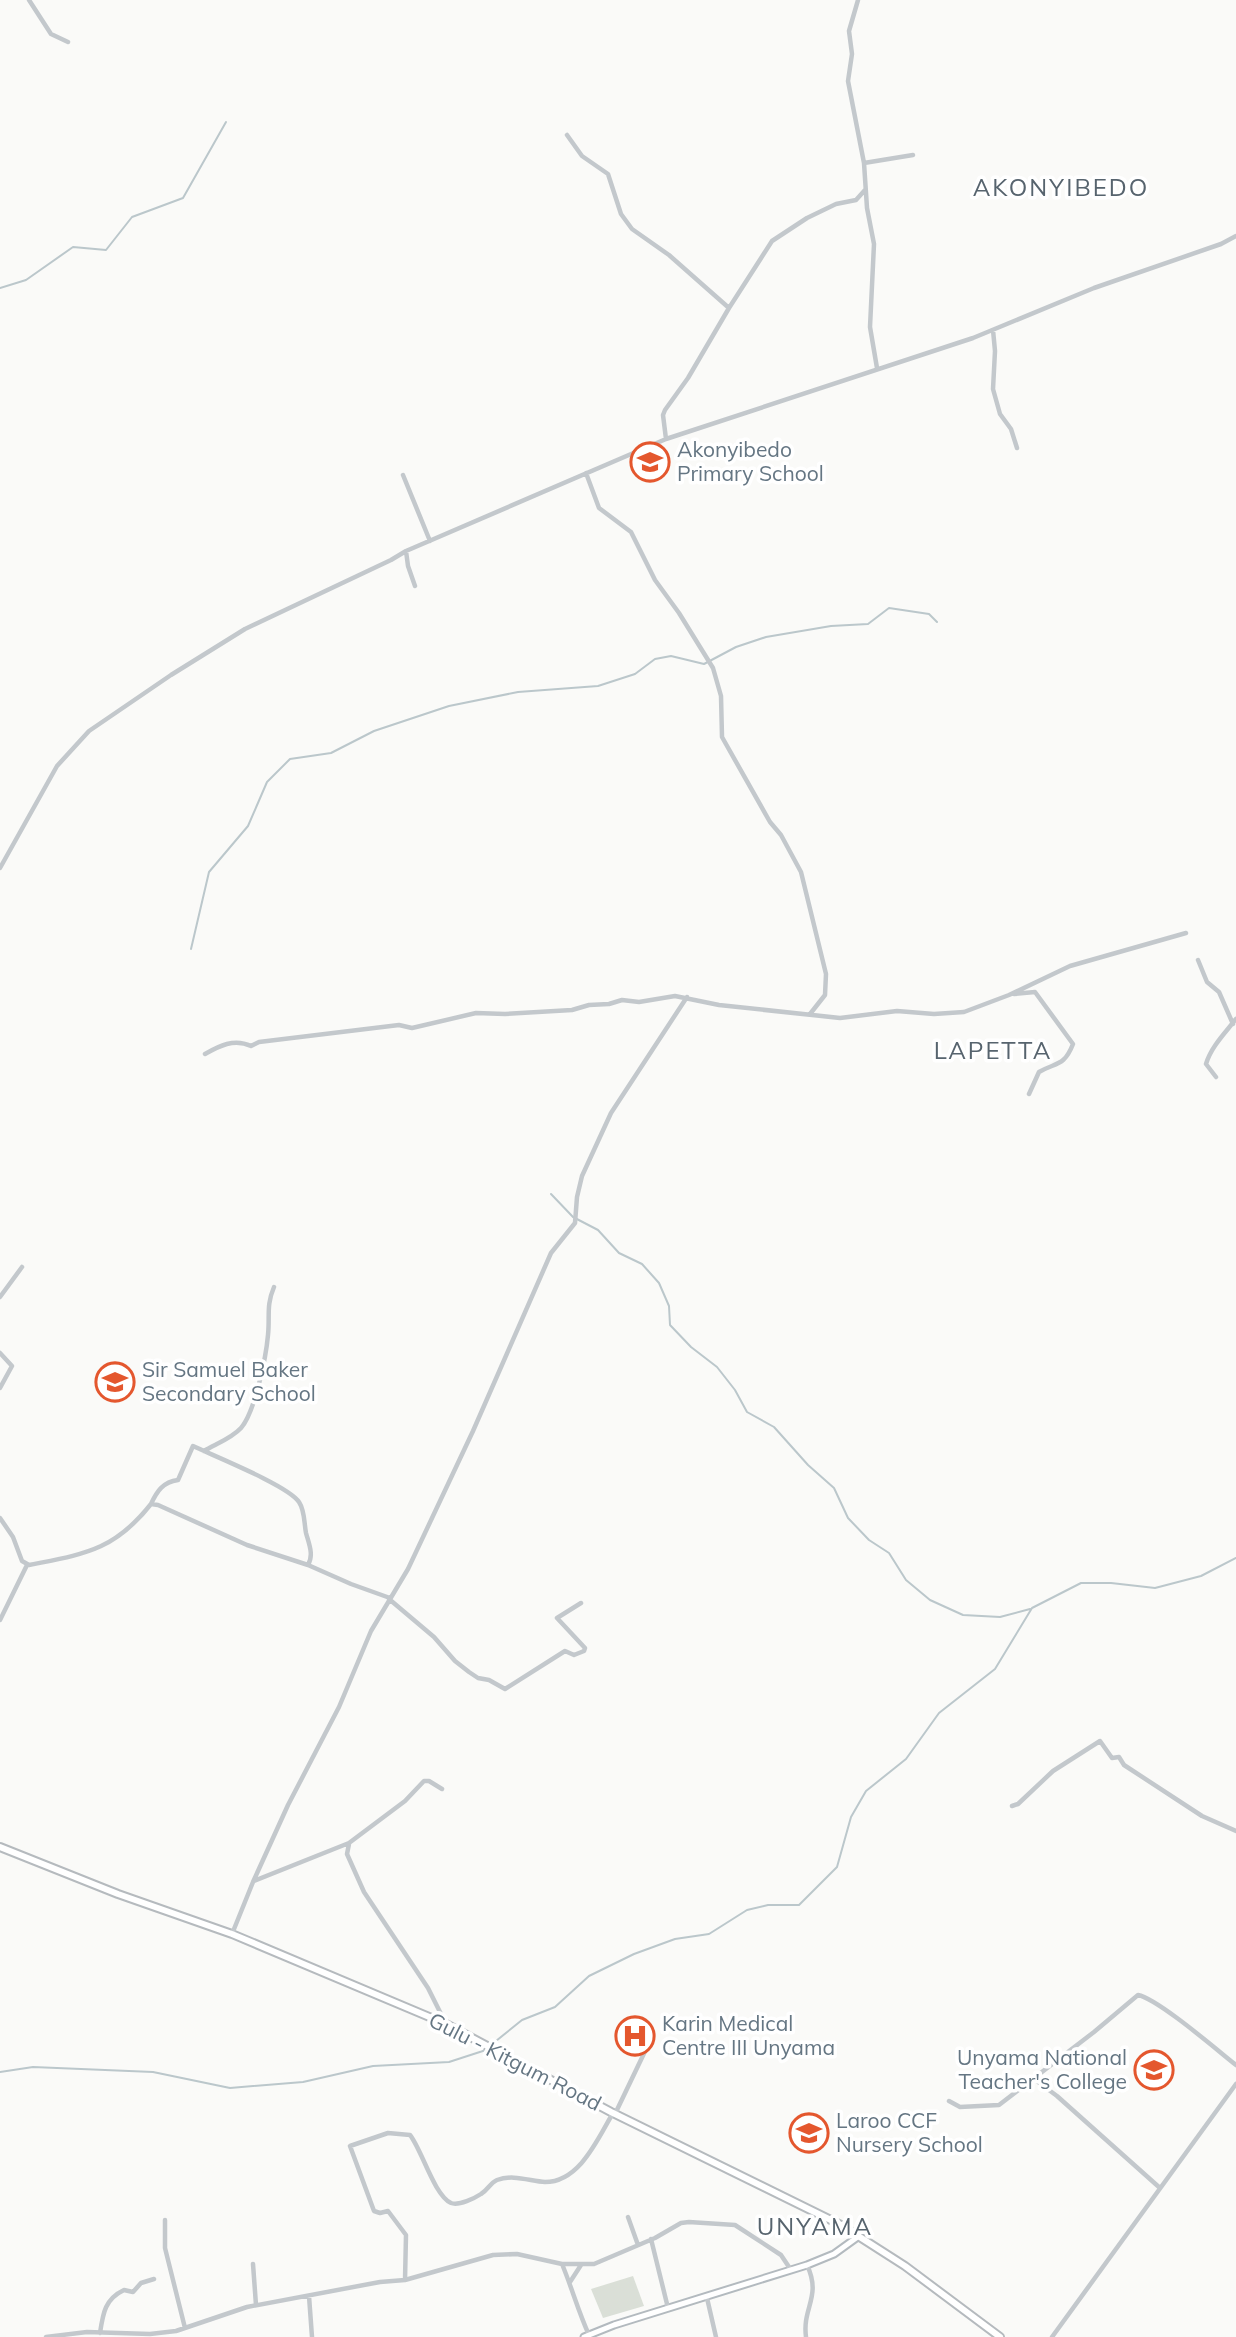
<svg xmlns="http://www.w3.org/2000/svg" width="1236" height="2337" font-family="Mulish,sans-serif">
<rect width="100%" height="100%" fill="#fafaf8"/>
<path fill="#dadfd7" d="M633 2276 644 2306 603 2318 591 2289Z"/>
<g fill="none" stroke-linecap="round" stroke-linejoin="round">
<path stroke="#bbc7cb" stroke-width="2" d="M0 288 26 280 73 247 106 250 132 217 183 198 226 122
M191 949 209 872 248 826 267 782 290 759 331 753 374 731 449 706 518 692 598 686 635 674 655 659 671 656 704 664 736 647 766 637 831 626 868 624 889 608 929 614 937 622
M551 1194 573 1217 598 1230 619 1253 642 1264 659 1283 669 1306 670 1325 691 1347 717 1367 735 1390 747 1412 774 1427 808 1465 834 1488 848 1518 869 1540 889 1553 906 1580 930 1600 963 1615 1000 1617 1030 1609
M496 2041 522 2020 555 2007 589 1976 634 1954 675 1939 709 1934 747 1910 768 1905H799L837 1867 851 1817 866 1791 906 1759 939 1713 995 1669 1032 1608 1081 1583H1111L1155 1588 1201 1576 1236 1558
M0 2072 33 2067 153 2072 230 2088 303 2082 373 2066 449 2062 489 2049"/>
<g stroke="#b3babf" stroke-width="9">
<path id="secondary" d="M584 2337 614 2325 807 2265 834 2254 859 2236"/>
</g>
<g stroke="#b5babe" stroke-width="10">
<path id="primary" d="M0 1847 118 1894 232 1934 446 2024 611 2112 841 2225 905 2266 1000 2337"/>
</g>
<path stroke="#c3c8cc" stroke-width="4.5" d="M29 0 51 34 68 42
M858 0 849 31 852 54 848 81 864 163 867 208 874 244 870 327 877 368
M567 135 582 156 608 174 621 214 632 229 669 255 729 308
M864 163 913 155
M993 330 995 351 993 389 1000 414 1011 429 1017 448
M666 439 663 415 665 410 688 378 729 308 772 241 807 218 836 204 856 200 865 190
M586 473 599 508 631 532 655 580 679 613 713 668 721 696 722 737 770 822 781 835 801 872 826 974 825 995 810 1014
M403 475 430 541
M406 551 408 566 415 586
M0 868 57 766 89 731 171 675 245 629 391 560 406 551 666 439 973 338 1094 288 1221 244 1236 236
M1198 960 1207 982 1219 992 1233 1024
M1014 994 1035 992 1073 1044C1064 1067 1056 1062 1039 1072L1029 1094
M205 1054C219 1046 234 1038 251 1046L259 1042 399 1025 412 1028 476 1013 505 1014 572 1010 589 1005 609 1004 622 1000 639 1002 675 996 719 1005 840 1018 897 1011 934 1014 964 1012 1009 995 1070 966 1186 933
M1216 1077 1206 1064C1211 1047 1225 1033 1236 1019
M0 1297 22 1267
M0 1353 12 1366 0 1388
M204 1451C216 1444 232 1438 241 1428 255 1412 266 1357 268 1335 270 1315 266 1306 274 1287
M151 1504C157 1491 163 1482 178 1480L193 1446C214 1456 289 1486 299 1502 305 1511 304 1523 306 1533 309 1544 314 1555 308 1565
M0 1518 13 1537 22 1561 29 1565C84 1554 114 1551 151 1504L158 1505 247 1545 308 1565 351 1584 390 1598
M389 1599 434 1637 455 1661 469 1672 478 1678 489 1680 505 1689 565 1651 574 1655 584 1651 585 1648 557 1618 581 1603
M0 1620 27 1565
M1012 1806 1018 1804 1053 1771 1100 1741 1112 1758 1119 1757 1124 1765 1202 1816 1236 1831
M349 1844 347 1854 364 1892 428 1988 446 2024
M254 1881 349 1843 405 1801 424 1781H429L442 1789
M232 1934 253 1882 288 1805 339 1707 371 1631 408 1569 473 1431 551 1253 575 1223 577 1197 582 1176 611 1113 687 997
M1034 2079 1057 2096 1160 2188
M949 2101 960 2107 999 2105 1094 2032 1138 1995C1158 1999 1217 2050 1236 2065
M615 2114 649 2043
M628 2217 638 2245
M165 2220V2248L185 2328
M651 2239 668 2308
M253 2264 256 2305
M562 2264C572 2288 578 2311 589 2335
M405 2280 406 2235 388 2211 380 2213 374 2211 350 2146 388 2133 410 2135C422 2150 434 2195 451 2203 459 2206 475 2198 481 2194 488 2190 490 2183 497 2180 513 2174 530 2181 545 2182 580 2182 598 2138 613 2113
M570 2282 581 2265
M309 2296 312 2337
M707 2298 716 2337
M100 2333C103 2313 105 2299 124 2290L133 2292 141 2283 154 2279
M46 2337 87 2332 150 2334 176 2331 247 2307 380 2282 405 2280 493 2255 517 2254 562 2264H594L655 2238 681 2223 689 2222 735 2225 781 2255 791 2270
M806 2337C802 2307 822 2297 807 2265
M1052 2337 1236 2084"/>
<use href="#secondary" stroke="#fff" stroke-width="5"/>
<use href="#primary" stroke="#fff" stroke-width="6"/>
</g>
<defs>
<g id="school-ring" transform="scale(2.0125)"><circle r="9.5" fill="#fff" stroke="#e4572e" stroke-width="1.5"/><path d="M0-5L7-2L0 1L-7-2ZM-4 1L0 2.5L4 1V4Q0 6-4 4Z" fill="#e4572e"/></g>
<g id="hospital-ring" transform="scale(2.0125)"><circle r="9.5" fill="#fff" stroke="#e4572e" stroke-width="1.5"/><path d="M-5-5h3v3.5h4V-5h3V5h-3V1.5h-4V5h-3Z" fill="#e4572e"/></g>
<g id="university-ring" transform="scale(2.0125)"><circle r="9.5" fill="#fff" stroke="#e4572e" stroke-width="1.5"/><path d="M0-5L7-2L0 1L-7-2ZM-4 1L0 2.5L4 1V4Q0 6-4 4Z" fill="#e4572e"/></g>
</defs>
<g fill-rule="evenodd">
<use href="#school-ring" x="650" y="462"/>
<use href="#school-ring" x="115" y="1382"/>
<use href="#hospital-ring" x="635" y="2036"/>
<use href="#university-ring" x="1154" y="2070"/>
<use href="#school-ring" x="809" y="2133"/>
</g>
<g text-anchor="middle" stroke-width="7" stroke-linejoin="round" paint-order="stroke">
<g font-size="21" fill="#657683" stroke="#fff" text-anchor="start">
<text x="677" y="457">Akonyibedo<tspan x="677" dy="24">Primary School</tspan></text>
<text x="142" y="1377">Sir Samuel Baker<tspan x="142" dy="24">Secondary School</tspan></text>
<text x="662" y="2031">Karin Medical<tspan x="662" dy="24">Centre III Unyama</tspan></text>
<text x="1127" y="2065" text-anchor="end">Unyama National<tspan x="1127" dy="24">Teacher's College</tspan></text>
<text x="836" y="2128">Laroo CCF<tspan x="836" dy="24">Nursery School</tspan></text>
</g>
<g font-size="21" fill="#657683" stroke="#fff">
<text transform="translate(515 2062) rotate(27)" y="7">Gulu - Kitgum Road</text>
</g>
<g font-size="24" letter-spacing="2" fill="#57646e" stroke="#fff">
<text x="1061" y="196">AKONYIBEDO</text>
<text x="993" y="1059">LAPETTA</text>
<text x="815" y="2235">UNYAMA</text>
</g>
</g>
</svg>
